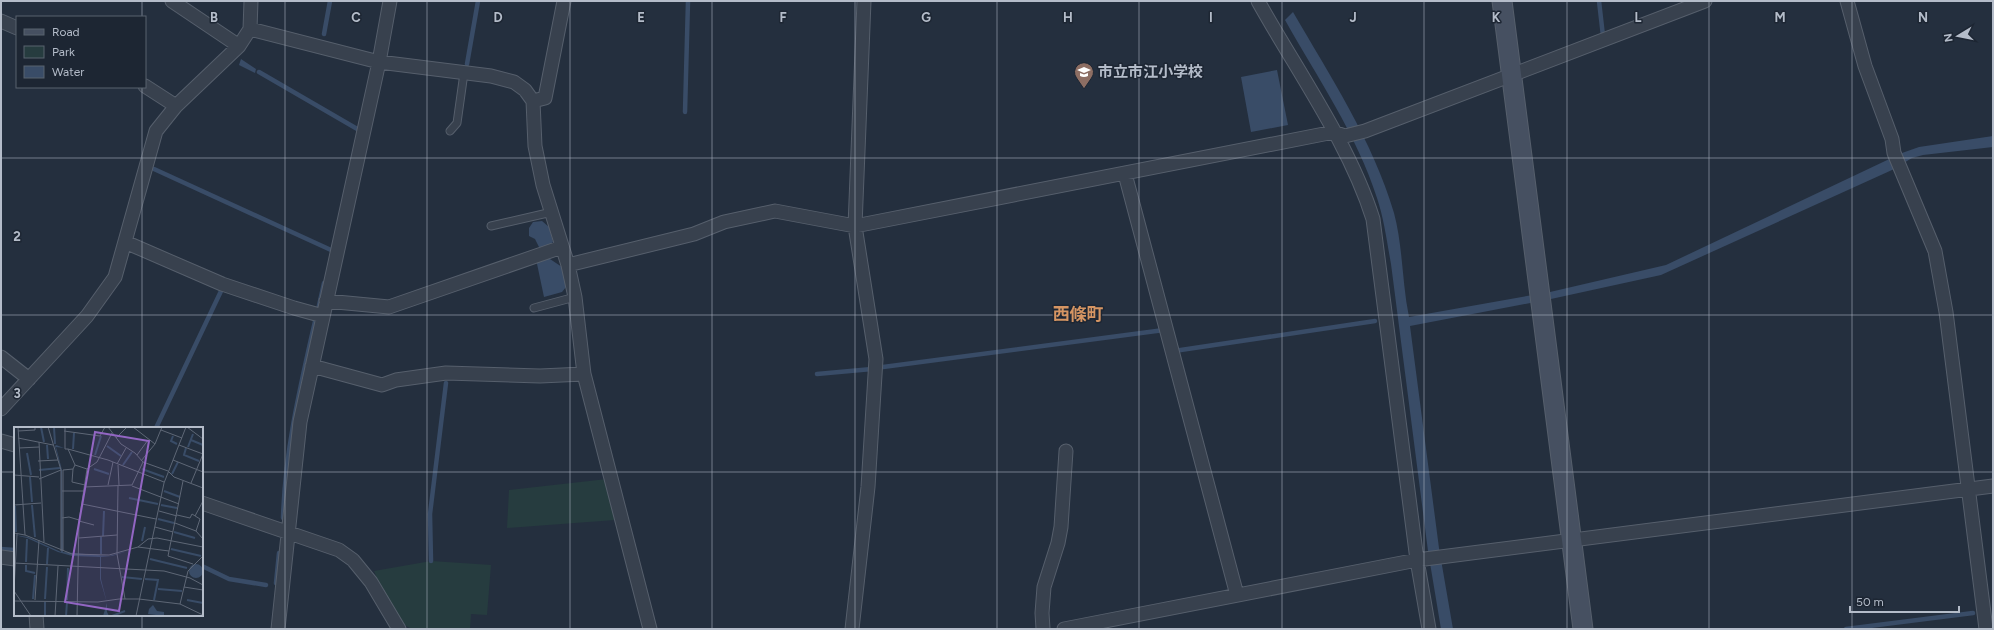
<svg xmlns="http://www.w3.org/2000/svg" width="1994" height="630" font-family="Figtree,'Noto Sans JP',sans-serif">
<rect width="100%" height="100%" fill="#242f3e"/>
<path fill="#263c3f" d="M607 479 615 520 507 528 509 490Z
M431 561 491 565 487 615 471 614 470 629H413C391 622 383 591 374 571Z"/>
<path fill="#394c67" d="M1293 12C1330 76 1373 141 1394 213 1403 247 1402 283 1409 317L1550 292 1666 265 1902 153 1919 147 1993 136V147L1923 155 1912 158 1892 170 1661 275 1551 299 1410 326 1439 548 1453 629H1441L1428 551 1391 264C1387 242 1384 219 1377 198 1357 135 1317 77 1285 20Z
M241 59 256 69 255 73 239 65Z
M1277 70 1288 125 1251 132 1241 77Z
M542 221 549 227 553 242 549 246 540 249 535 239 529 236V228L533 222Z
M547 257 562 267 566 287 562 292 544 297 536 259Z"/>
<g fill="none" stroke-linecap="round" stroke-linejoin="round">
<path stroke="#394c67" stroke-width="4.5" d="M1599 1 1603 36
M324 34 330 1
M467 64 478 1
M259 72 359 130
M685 112 688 1
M154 169 331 250
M318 310 324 283
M1174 351 1375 321
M883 367 1164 330
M817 374 872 369
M156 428 222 289
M283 518C285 449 301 383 316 317
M1 549 15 550
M431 561 430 514 446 383
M202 566 229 579 266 585
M276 583 279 553
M1846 629 1973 613"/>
<g stroke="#565f6c" stroke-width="9">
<path id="lane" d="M450 131 457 123 464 73
M491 226 552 212
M534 308 575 297"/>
</g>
<g stroke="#565f6c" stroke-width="15">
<path id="street" d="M172 1 239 46
M1258 1C1297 71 1349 143 1373 219L1417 560 1429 629
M1847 1 1865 66 1892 139 1894 153 1935 251 1946 312 1986 629
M1 21 17 28
M250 29 379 62 491 76 514 82 525 90 533 101 535 146 543 185 568 265 575 297 584 374 650 629
M145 86 176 106
M533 101 545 98 564 1
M1125 174 1237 595
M125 242 222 284 294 308 323 316
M568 265 694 234 724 222 775 211 855 226 1334 132 1345 136 1365 131 1705 1
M326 301 389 307 562 247
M1 357 29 379
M312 366 382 385 396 380 446 373 540 376 584 374
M1 409 87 316 115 277 156 131 176 106 239 46 250 29 251 1
M1 441 15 445
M202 503 339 550 353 560 371 582 399 629
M1 557 15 559
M36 615 37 629
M278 629 300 422 379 62 390 1
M852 629 868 487 876 359 855 226 864 1
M1043 629 1042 613 1044 587 1058 543 1061 527 1066 451
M1064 629 1417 560 1993 486"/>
</g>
<g stroke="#565f6c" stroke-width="21">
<path id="secondary" d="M1502 1 1583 629"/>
</g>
<use href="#lane" stroke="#38414e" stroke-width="7"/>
<use href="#street" stroke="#38414e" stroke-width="13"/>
<use href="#secondary" stroke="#465061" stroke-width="19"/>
</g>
<path fill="none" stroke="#b4bcc9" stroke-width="1" stroke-opacity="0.55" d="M142 1V17M285 1V629M427 1V629M570 1V629M712 1V629M855 1V629M997 1V629M1139 1V629M1282 1V629M1424 1V629M1567 1V629M1709 1V629M1852 1V629M142 87V428M1 158H1993M1 315H1993M1 472H15M202 472H1993M142 615V629"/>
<defs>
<g id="school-pin" transform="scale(1)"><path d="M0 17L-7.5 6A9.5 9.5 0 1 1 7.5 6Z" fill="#8d6e63" stroke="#1d2633"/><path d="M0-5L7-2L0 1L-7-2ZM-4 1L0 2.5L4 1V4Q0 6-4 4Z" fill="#fff"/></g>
</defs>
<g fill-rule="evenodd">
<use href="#school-pin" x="1084" y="72"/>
</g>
<g text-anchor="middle" stroke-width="3" stroke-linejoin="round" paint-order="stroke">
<g font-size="15" font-weight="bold" fill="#b4bcc9" stroke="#1d2633" text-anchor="start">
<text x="1098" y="77">市立市江小学校</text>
</g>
<g font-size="17" font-weight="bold" fill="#d59563" stroke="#1d2633">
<text x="1078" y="320">西條町</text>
</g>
</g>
<g transform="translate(14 427)">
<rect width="189" height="189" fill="#242f3e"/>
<path d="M42 18 50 21 42 20 48 43 49 125 95 129 114 124 98 129 87 130V152L93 176V185L95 189H89L93 176 86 152V130L58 129 44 125 13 111 0 108 14 110 47 125V43L41 19ZM175 144a7 7 0 1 1 14 0a7 7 0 1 1-14 0ZM139 178 143 184 150 185V189L134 187 135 182Z" fill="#394c67"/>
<path fill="none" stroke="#394c67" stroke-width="2" d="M27 0 30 15M40 0 41 17M159 9 157 14 163 17M177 13 189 18M33 18 34 32M93 19 107 29M174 20 179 7M172 21 170 28 185 34M59 22 60 6M13 26 17 48M81 28 87 9M109 38 118 25M80 42 95 47M128 42 150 50M25 43 46 41M158 47 164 35M16 50 18 75M150 64 166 70M115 71 144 77M18 78 21 110M147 78 163 81M1 79 2 105M144 92 160 96M160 105 181 111M89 109 90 84M128 114 131 100M157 122 187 129M87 127V110M136 132 173 141M12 135 13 112M33 137 34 121M12 138V144L21 146M108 150 128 152M131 152 144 153 140 173M144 162 168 164M19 172 21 148M31 172 33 140M53 173 54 141M173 173 189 176M31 189V175M52 189 53 175M98 189 111 184"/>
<path fill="none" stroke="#5e6776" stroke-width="1" d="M4 0 11 108M51 0V22H54L61 38 73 42M94 0 107 17 121 26 129 35 154 44M119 0 141 17 148 0M173 0 189 12M147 3 168 11M4 4 21 3V0M50 4 86 9 91 0M4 11 39 18M102 11 113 0M25 15 30 115M165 18 189 27M5 21 25 20M54 22 94 33 150 55M123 28 134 13M159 33 189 45M24 34 44 33M127 34 141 17M103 37 112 21M104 38 105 58M59 42 58 55 71 58M47 43V124M154 44 160 50 189 61M0 48 25 50M25 52 47 43 34 0M169 54 154 129 179 137M177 56 189 27M94 58 99 35M104 59 103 127 111 172M118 59 165 77M70 60 118 58 129 35M48 64H70M68 77 142 92M0 78 27 76M145 84 163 89M163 88 176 91 178 87 186 92 182 104 189 112M181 89 189 74M48 91 55 90 65 93M65 94 80 98M161 96 182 104M141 100 159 105M0 106 11 108 58 127 95 128 124 120 155 124M65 111 103 108M124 120 134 112 143 111 189 120M49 124V43L59 42 61 38M0 136 150 144 176 151 189 158M170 160 189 163M0 163 3 107M0 164 17 189M21 173 25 113M0 174 84 175 105 172H125L166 177 189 188M166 177 174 144 189 129M41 189 44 139M63 189 65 94 73 42 83 35 98 6M122 189 150 56 172 0"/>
<path fill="#9266c3" fill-opacity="0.15" stroke="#9266c3" stroke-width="2" d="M81 5 135 14 105 184 51 175Z"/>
<rect width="189" height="189" fill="none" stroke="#b4bcc9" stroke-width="2"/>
</g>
<g font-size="13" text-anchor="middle" font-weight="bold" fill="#b4bcc9" stroke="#1d2633" stroke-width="3" stroke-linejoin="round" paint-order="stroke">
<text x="214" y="22">B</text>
<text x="356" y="22">C</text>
<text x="498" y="22">D</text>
<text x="641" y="22">E</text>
<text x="783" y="22">F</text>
<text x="926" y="22">G</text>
<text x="1068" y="22">H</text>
<text x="1211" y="22">I</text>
<text x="1353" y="22">J</text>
<text x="1496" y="22">K</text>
<text x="1638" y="22">L</text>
<text x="1780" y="22">M</text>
<text x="1923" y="22">N</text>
<text x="17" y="241">2</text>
<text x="17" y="398">3</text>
</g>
<rect width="1994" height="630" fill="none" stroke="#b4bcc9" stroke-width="4"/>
<rect x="16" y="16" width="130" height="72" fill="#1d2633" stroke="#59626f"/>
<rect x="24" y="29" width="20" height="6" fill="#465061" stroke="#59626f"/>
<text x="52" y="36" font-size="12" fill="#b4bcc9">Road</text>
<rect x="24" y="46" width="20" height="12" fill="#263c3f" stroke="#59626f"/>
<text x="52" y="56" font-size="12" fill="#b4bcc9">Park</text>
<rect x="24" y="66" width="20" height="12" fill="#394c67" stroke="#59626f"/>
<text x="52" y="76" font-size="12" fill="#b4bcc9">Water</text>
<g transform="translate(1958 36) rotate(260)" stroke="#1d2633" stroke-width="3" paint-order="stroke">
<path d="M0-3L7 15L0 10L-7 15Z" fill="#b4bcc9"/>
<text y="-6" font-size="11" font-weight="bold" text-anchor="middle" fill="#b4bcc9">N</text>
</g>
<path d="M1850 606v6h109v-6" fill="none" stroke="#b4bcc9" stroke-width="2"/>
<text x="1856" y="606" font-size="12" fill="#b4bcc9" stroke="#1d2633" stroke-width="3" paint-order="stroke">50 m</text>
</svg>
